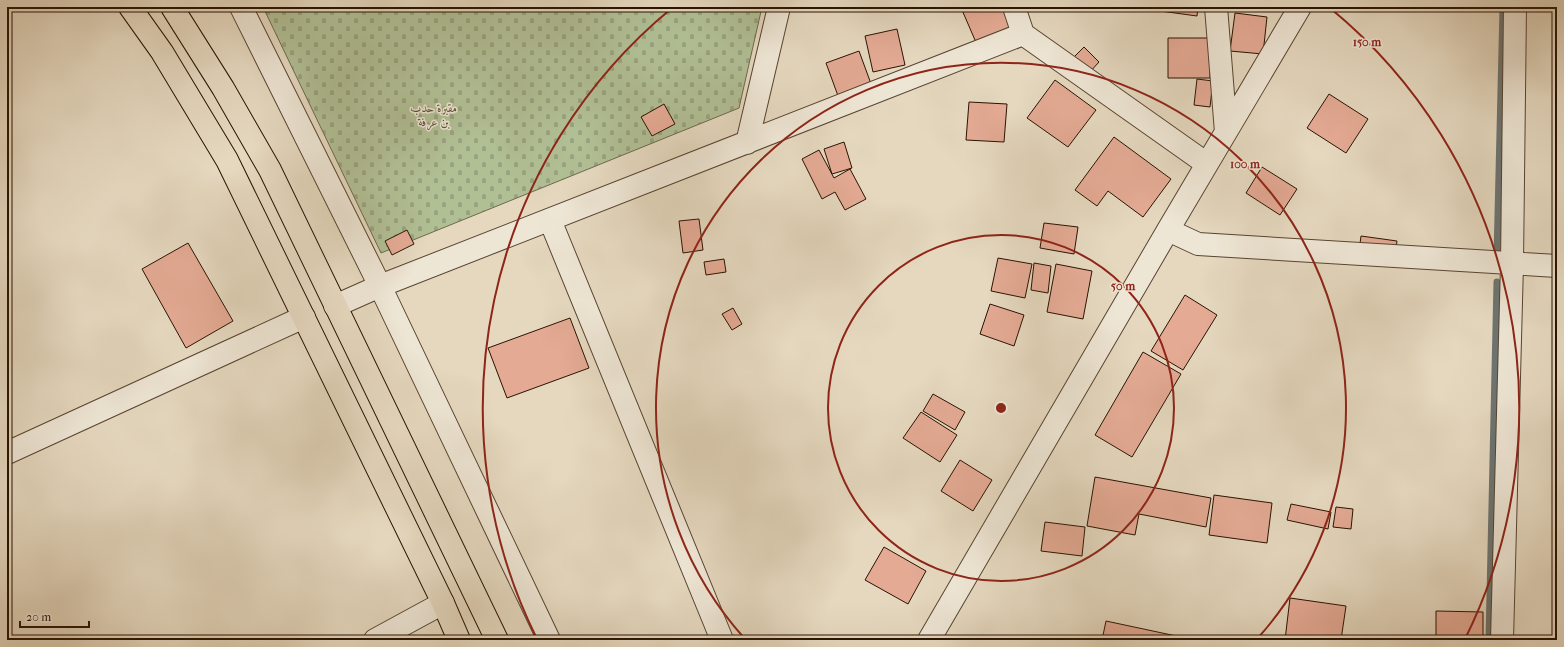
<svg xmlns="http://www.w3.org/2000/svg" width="1564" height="647" font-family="'IM FELL French Canon',Amiri,serif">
<defs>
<pattern id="cemetery-stones" width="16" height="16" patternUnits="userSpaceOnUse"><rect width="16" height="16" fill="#b1bf95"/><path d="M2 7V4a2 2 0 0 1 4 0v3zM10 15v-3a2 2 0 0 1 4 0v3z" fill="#98a37f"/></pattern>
</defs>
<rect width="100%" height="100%" fill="#e5d8bf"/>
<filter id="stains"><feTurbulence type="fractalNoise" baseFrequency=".005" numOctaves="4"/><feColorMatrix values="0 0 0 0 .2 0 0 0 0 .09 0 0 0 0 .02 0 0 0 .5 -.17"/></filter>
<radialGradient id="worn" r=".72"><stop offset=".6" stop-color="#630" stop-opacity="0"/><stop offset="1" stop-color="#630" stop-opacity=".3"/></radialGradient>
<path fill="url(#cemetery-stones)" stroke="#6d694c" d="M263 7H762L739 108 381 253Z"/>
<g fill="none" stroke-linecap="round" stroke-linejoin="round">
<path stroke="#6d7572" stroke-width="7" d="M1497 257 1503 7
M1489 640 1497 282"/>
</g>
<path fill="#e4aa94" stroke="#291302" d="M970 7H1004L1014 33 978 47 962 10Z
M1153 7H1198L1197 16 1153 10Z
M1235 13 1267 17 1263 54 1230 51Z
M897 29 905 65 873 72 865 36Z
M1168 38H1210V78H1168Z
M1084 47 1099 62 1088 74 1073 58Z
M859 51 874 92 841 104 826 63Z
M1197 79 1213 81 1210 107 1194 105Z
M1055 80 1096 110 1068 147 1027 118Z
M1329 94 1368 119 1346 153 1307 128Z
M969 102 1007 104 1004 142 966 140Z
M664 104 675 124 652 136 641 117Z
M1114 137 1171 179 1143 217 1108 191 1097 206 1075 190Z
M844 142 852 168 832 174 824 149Z
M819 150 834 178 850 169 866 199 845 210 835 192 822 199 802 159Z
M1262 167 1297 189 1280 215 1246 193Z
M699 219 703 250 683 253 679 221Z
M1044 223 1078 227 1074 254 1040 248Z
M407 230 414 244 392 255 385 241Z
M1361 236 1397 241 1394 264 1358 259Z
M188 243 233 321 186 348 142 269Z
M998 258 1032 264 1025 298 991 291Z
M724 259 726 272 706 275 704 262Z
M1034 263 1051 266 1048 293 1031 290Z
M1056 264 1092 271 1083 319 1047 312Z
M1185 295 1217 315 1183 370 1151 351Z
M990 304 1024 315 1014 346 980 334Z
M733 308 742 324 732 330 722 314Z
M570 318 589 368 507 398 488 348Z
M1143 352 1181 374 1132 457 1095 435Z
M933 394 965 412 955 430 923 411Z
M921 412 957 435 940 462 903 438Z
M960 460 992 480 973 511 941 491Z
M1095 477 1211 498 1206 527 1139 514 1135 535 1087 526Z
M1214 495 1272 503 1267 543 1209 535Z
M1291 504 1331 512 1328 529 1287 520Z
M1336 507 1353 509 1351 529 1333 527Z
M1045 522 1085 527 1082 556 1041 551Z
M884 547 926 571 908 604 865 580Z
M1290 598 1346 606 1341 640H1285Z
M1436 611 1483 612V640H1436Z
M1106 621 1195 640H1102Z"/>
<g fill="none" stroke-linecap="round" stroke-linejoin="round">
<g stroke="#584431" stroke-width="24">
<path id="minor" d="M241 7 380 286 549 640
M1014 7 1023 34 1207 164
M1216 7 1226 132
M747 143 779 7
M550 220 722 640
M1168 230 1198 244 1557 266
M335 306 380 286 1023 34
M7 453 304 317
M375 640 443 603
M929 640 1168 230 1300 7
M1502 640 1512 264 1515 7"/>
</g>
<g stroke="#291302" stroke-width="24">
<path id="major" d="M130 7 162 52 227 160 443 603 459 640
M172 7 223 88 270 170 497 640"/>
</g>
<use href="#minor" stroke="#eee6d5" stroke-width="22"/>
<use href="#major" stroke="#e5d8bf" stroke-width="22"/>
</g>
<g fill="none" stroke="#8f2418" stroke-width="2">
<circle cx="1001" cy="408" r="173"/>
<path d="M745 639A345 345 0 1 1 1257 639"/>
<path d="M537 639A518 518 0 0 1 672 8M1330 8A518 518 0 0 1 1465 639"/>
</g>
<g text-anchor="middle" stroke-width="3" stroke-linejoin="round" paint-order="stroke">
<g font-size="12" font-style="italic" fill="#594f35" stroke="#eee6d5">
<text x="434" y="112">مقبرة حدب<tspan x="434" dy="14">بن عرفة</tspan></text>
</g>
</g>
<circle cx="1001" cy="408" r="6" fill="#8f2418" stroke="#eee6d5" stroke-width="2"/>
<g font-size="12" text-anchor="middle" font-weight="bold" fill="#8f2418" stroke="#eee6d5" stroke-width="3" stroke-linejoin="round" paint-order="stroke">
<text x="1367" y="46">150 m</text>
<text x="1245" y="168">100 m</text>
<text x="1123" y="290">50 m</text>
</g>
<rect width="1564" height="647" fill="none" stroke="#e5d8bf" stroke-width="24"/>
<rect x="8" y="8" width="1548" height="631" fill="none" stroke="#291302" stroke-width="2"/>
<rect x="12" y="12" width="1540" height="623" fill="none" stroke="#291302"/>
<path d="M20 621v6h69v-6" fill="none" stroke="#291302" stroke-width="2"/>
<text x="26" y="621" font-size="12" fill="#291302" stroke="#eee6d5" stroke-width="3" paint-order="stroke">20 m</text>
<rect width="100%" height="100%" filter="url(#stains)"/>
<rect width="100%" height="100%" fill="url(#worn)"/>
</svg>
